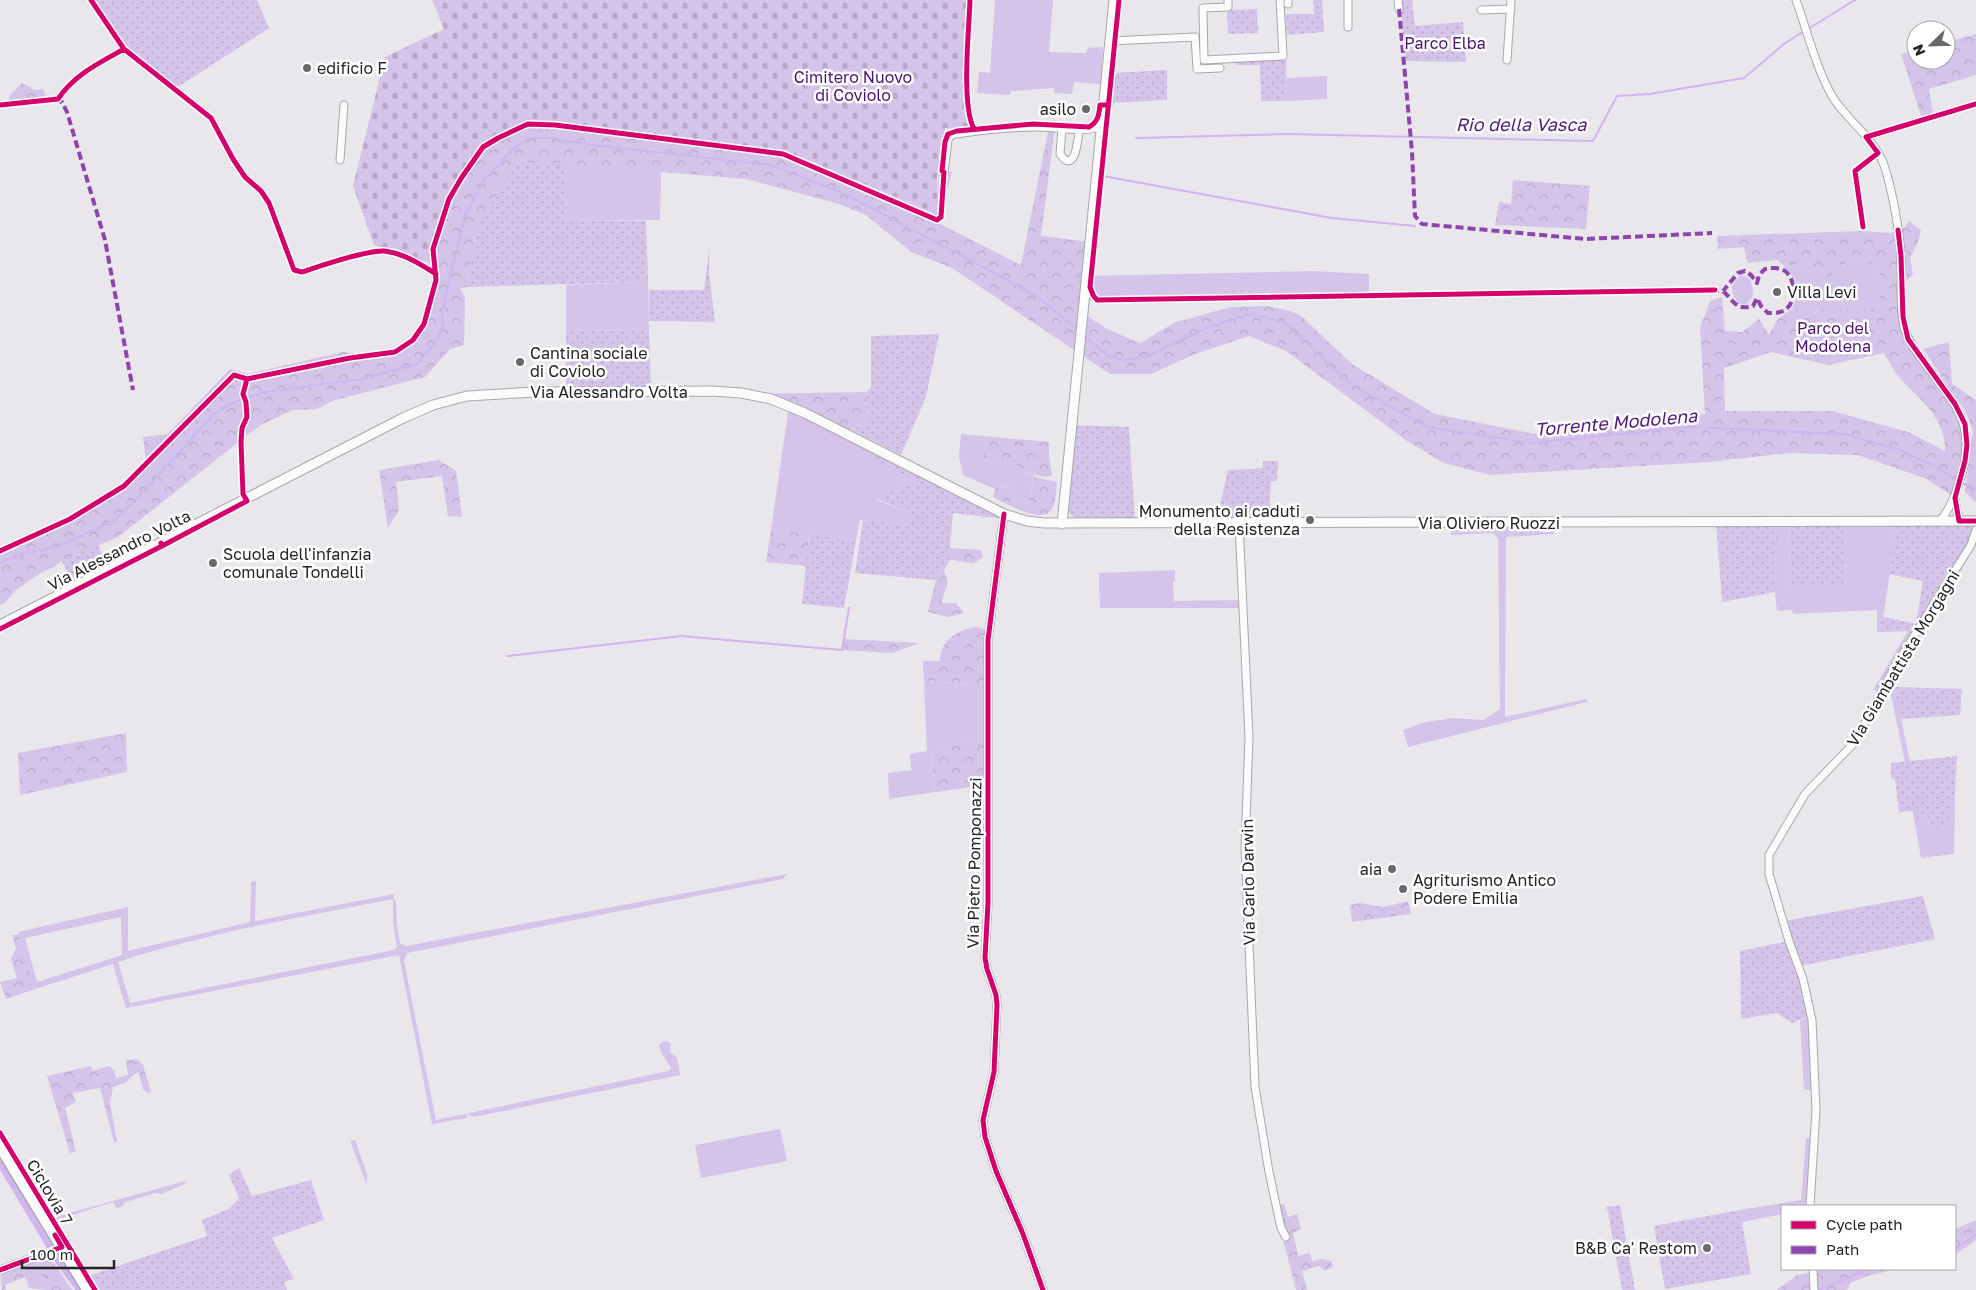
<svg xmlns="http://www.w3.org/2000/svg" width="1976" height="1290" font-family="'Golos Text',sans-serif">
<defs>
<pattern id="forest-crowns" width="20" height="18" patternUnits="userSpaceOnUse" patternTransform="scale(1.25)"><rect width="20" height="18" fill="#d5c4e9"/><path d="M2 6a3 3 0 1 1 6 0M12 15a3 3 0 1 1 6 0" fill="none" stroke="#b7a8c8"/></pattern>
<pattern id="cemetery-stones" width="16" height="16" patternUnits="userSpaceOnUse" patternTransform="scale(1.25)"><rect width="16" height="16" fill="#d5c4e9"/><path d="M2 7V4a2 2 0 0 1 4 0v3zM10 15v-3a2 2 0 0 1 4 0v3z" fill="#b7a8c8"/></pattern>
<pattern id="park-dots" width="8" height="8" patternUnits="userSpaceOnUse" patternTransform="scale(1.25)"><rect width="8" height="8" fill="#d5c4e9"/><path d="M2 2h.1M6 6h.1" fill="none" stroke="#b7a8c8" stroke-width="1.8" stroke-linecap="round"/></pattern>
</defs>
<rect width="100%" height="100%" fill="#e9e7ec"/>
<path fill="#d5c4e9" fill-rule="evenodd" d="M995 0H1053L1049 52 1086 53 1088 48 1103 47 1101 84 1074 82 1072 94 1054 93V88L1011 91 1010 95 977 93 979 72 990 73Z
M1327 76V99L1287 101 1286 78Z
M567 164 661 170 660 220 567 221Z
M1861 257 1878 269 1885 289 1871 309 1819 313 1792 309C1797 300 1798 289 1793 278 1791 273 1786 271 1784 266L1813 263 1837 267Z
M1312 271 1369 274V296L1085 301 1087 276Z
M1741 275 1749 278C1754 288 1756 297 1746 304H1739C1730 293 1729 284 1741 275Z
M648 282 649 329 566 330V285Z
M789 406 871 446 870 457 916 482 877 500 909 512V525L860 520 856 541 771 530Z
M961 434 984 436V459L1016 464 1026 472 1034 475 1029 503 1020 502 1010 488 997 486 995 489 963 475 959 457Z
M1553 526 1555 534 1506 537 1505 717 1586 699 1587 702 1408 747 1403 730 1421 723 1453 718 1483 720 1500 709 1498 538 1493 533 1451 535 1450 527Z
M1778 526H1788L1791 587H1843V527L1897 526 1881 632H1877V610L1793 614 1792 610 1777 611C1775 593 1772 567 1775 550 1777 541 1778 535 1778 526Z
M1175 570V581L1173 583 1174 601 1243 600V608H1100L1099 573Z
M1916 629 1892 674 1910 762H1905L1888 681 1882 691 1873 690 1908 631Z
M924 681 988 685V740L931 750 935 792 889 799 888 773 911 770 910 754 927 751Z
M1955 796 1954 854 1921 858 1914 819 1928 817 1929 828 1950 797Z
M787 874 783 879 407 953 404 961 436 1120 669 1071 671 1068C667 1060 660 1054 659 1044L665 1041 671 1043 670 1052 677 1058 680 1075 474 1117 467 1114V1118L432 1124 399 955 126 1008 113 964 35 989 18 932 128 907V951L250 922 251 882 256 881 255 921 394 894V899L396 902 397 926 400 943 406 946ZM393 899V923L397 947 394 950 130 1003 118 962C207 933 301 917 393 899ZM121 917 122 955 37 982 25 938Z
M1811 1015 1815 1090H1804L1800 1021Z
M780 1129 787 1161 701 1178 695 1145Z
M1806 1138H1814L1810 1206H1782V1214L1742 1222 1740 1210 1801 1200Z
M355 1140 367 1174V1185L350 1141Z
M185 1181 186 1183 162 1194 156 1193 125 1202 122 1207 117 1208 113 1202 57 1220 55 1217Z
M37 1256 45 1290 29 1288 20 1263Z"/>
<path fill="url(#forest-crowns)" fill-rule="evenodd" d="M1976 34V75L1929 89 1934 119 1923 122 1901 54 1916 50V60H1946V42Z
M22 83 35 90 43 89 48 100 9 105 10 95Z
M526 122H546L788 152 936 214 939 168 952 172 938 223 1021 265 1049 127H1055L1041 236 1090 242 1086 315 1109 330 1140 343 1176 322 1231 307 1266 306 1286 310 1300 315 1352 364 1435 414 1535 434 1705 414 1700 328 1710 301 1722 297 1725 331 1742 332 1759 319 1769 335 1777 320 1792 309 1819 313 1833 300 1842 311 1871 309 1885 289 1878 269 1861 257 1837 267 1826 281 1813 263 1784 266 1777 260 1747 263 1744 247 1718 249 1717 236 1863 231 1891 233 1903 229 1909 221 1921 230 1918 242 1910 258 1913 274 1906 281 1902 293 1905 328 1955 404 1967 435 1955 498 1927 479 1858 455 1790 453 1709 462 1490 475 1444 463 1407 441 1286 351 1249 336 1195 354 1151 374H1110L952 268 911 252 866 215 839 204 746 179 567 164 521 163 478 228 467 287 460 288 465 298 464 345 450 349 425 377 335 400 317 409 292 410 259 426 118 537 62 561 52 568 42 572 16 590 5 603 0 605V547L53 524 120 488 146 462 143 437 168 434 230 369 248 374 343 352 367 355 401 348 410 342 416 334 424 315 432 278 429 263 458 180 496 136ZM1771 352 1828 365 1884 353C1889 361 1893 370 1899 377 1919 399 1946 418 1945 451L1908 432 1832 411H1725L1724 368Z
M1513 180 1590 186 1586 229 1495 225 1499 202 1511 204Z
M1949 342 1952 384 1976 400V502L1965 492 1973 430 1965 410 1923 349Z
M866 392 868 419 846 433 752 394Z
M984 436 1049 442V457L1052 475 1046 477 1039 476 1026 472 1016 464 984 459Z
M439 460 456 471 462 517 448 516 442 476 396 482 399 510 388 528 379 470Z
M1034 477 1057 482C1056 490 1056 502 1052 509 1042 526 1006 503 993 497L996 486 1010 488 1020 502 1029 503Z
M771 530 809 534 806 566 766 562Z
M950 548 981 550 983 557 974 563 950 560 944 570 948 583 941 603H956L964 613 948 617 928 612 936 580Z
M974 627 989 630 988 685 924 681 923 661H940C941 640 955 632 974 627Z
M844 639 920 643 892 653 842 650Z
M126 733 127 772 20 795 18 753Z
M988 740V785L935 792 931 750Z
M1408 901 1411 914 1352 922 1350 905 1359 903 1384 907Z
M12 935H19L35 989 6 999 0 982 17 978 11 959 16 948Z
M137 1059 143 1065 151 1092 147 1093 143 1089 139 1073H136L125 1083 113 1087 110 1103 117 1141 114 1142 100 1088 73 1093 76 1102 65 1108 76 1152 70 1153 47 1076 91 1066 92 1071 109 1066 114 1070 116 1078 128 1075 126 1060Z
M1284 1204 1288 1217 1297 1214 1301 1229 1293 1233 1298 1256 1310 1253 1312 1261 1323 1259 1331 1261 1333 1267 1325 1271 1319 1266 1302 1271 1307 1290H1296L1284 1243 1286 1237 1277 1206Z
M1976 1220V1240L1955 1255V1229Z
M47 1253 72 1290H45L37 1256Z
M20 1263 25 1277 5 1285 6 1290H2L0 1270Z
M1813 1269H1822L1823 1271 1830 1269H1898L1870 1275 1850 1283 1848 1289 1844 1290H1777L1797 1275 1813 1272Z"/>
<path fill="url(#cemetery-stones)" d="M432 0H968L966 79 970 130 945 128 937 177V214L788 152 546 122H526L496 136 458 180 429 263 374 245 353 186 385 57 444 29Z"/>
<path fill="url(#park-dots)" d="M92 0H257L269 28 173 90 125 48Z
M1313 0H1322L1324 32 1287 35 1286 14H1314Z
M1400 0H1414L1412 1 1415 26 1463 22 1466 62 1406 61Z
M1257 9 1258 33 1228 34 1227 10Z
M1283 56 1286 57 1287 101H1261L1260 65H1236V58Z
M1167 70V100L1108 103 1111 73Z
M520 163 567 164V221H646L648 282 467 287 478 228 503 183Z
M710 245 709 273 715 322 649 321V290H704Z
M649 329 651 392H566V330Z
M939 334 926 397 901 455 852 430 868 419 866 392 871 388V336Z
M1072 425 1129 427 1135 524 1077 520 1070 514 1064 502Z
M870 452 1004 519 953 513 950 548 936 580 855 573 863 520 909 525V512L877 499 916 482 869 457Z
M1263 461H1278L1277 481H1271L1269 518H1229L1227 514H1218L1228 470 1263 468Z
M1716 522H1777L1779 541 1775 550V592L1722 602Z
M1788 522H1843V587H1791Z
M1897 526H1974V530L1970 541 1916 629 1908 631 1881 632 1883 617 1916 624 1923 581 1889 574Z
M809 534 856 541 844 608 802 604Z
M98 544 106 564 71 581 62 561Z
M1894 687 1962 689 1960 715 1901 719Z
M1957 756 1955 796 1950 797 1949 827 1929 828 1928 817 1914 819 1913 811 1899 812 1895 779 1891 778V763Z
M1923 896 1935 939 1799 966 1811 1015 1792 1023 1777 1013 1741 1019 1740 951 1789 941 1783 921Z
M239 1168 252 1196 311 1180 324 1220 272 1238 294 1279 284 1282 287 1290H100L91 1275 207 1236 202 1220 229 1209 239 1198 229 1175Z
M1620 1205 1635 1290H1622L1607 1207Z
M1740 1210 1751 1274 1665 1289 1654 1226Z"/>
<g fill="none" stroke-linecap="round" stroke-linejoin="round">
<path stroke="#d1b4f1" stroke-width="2" d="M1808 29 1855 0
M1136 138 1288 134 1593 141 1617 96 1650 94 1744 78 1784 44 1804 31
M1103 176 1332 218 1415 226
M1084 336 1110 357 1124 360 1148 356 1206 328 1250 314 1284 322 1350 384 1427 427 1532 443 1690 427 1844 434 1897 449 1933 465 1958 481
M1962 483 1976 489
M0 562 19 555 60 546 115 520 132 504 213 415 229 404 265 392 361 379 417 364 436 341 443 327 442 313 464 218 484 180 516 146 530 138H549L585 144 770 165 841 192 1006 279 1039 298 1079 331
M507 656 681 636 842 650 849 608
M1955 1249 1976 1235
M1818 1290 1871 1269"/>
<path stroke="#d1b4f1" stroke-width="6" d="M0 1164 58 1261 79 1290"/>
<g stroke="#a8a7aa" stroke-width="9">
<path id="minor" d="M1228 0V7L1203 8 1204 60 1283 56 1280 0
M1288 0V4
M1348 0V27
M1398 0 1399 9
M1796 0C1807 30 1816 68 1832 96 1847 121 1874 137 1884 165 1892 189 1900 232 1901 258 1902 281 1899 307 1905 330 1909 342 1916 352 1924 362 1953 402 1976 420 1962 474 1956 492 1952 506 1940 521
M1481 10 1511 9
M1110 41 1195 37 1197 69 1220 68
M1507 60 1511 0
M1062 129 1060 154C1075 176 1078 139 1079 131
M340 160 344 105
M944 172 948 140 950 136 956 134C981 130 1011 127 1037 127 1059 127 1079 133 1101 127
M1955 500 1959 521
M1004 514 988 640V903L985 958 987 969 996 995 997 1005 994 1072 983 1120 985 1137 996 1171 1023 1234 1043 1290
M1239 523 1249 737 1245 848 1255 1087 1269 1172 1281 1228 1286 1237
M1810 1206 1816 1110 1812 1020 1803 979 1789 941 1769 874V855L1805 794 1854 743 1897 663 1971 545 1976 530
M1813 1269 1814 1290
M0 1270 62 1247"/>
</g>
<g stroke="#a8a7aa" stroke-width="11">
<path id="tertiary" d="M1062 524 1114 0
M0 625 403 418 433 405 467 396 535 392 712 391 741 393 771 399 805 413 1004 514 1027 521 1044 523 1976 521"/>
</g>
<g stroke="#a8a7aa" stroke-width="14">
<path id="primary" d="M0 1146 88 1290"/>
</g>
<use href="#minor" stroke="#fcfbfc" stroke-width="7"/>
<use href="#tertiary" stroke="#fcfbfc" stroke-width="9"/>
<use href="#primary" stroke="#fcfbfc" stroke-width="11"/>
<path stroke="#8e44ad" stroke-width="4" stroke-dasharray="8 4" stroke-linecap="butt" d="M1399 9 1412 152 1415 216 1422 224 1585 239 1712 233
M55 100 62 102 67 112 105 240 133 390
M1711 291H1723C1734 301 1736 311 1753 306L1757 298 1761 306 1768 313C1772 313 1777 313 1780 312 1797 308 1797 280 1785 271 1779 267 1771 268 1765 269L1759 275 1757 283 1751 275 1745 271 1738 273 1723 291"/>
<g stroke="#fff" stroke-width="8">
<path id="cycleway" d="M91 0 124 49 211 118 233 159 245 177 261 191 269 203 294 270 302 272C320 266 366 250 384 251 403 253 420 264 436 274
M970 0C969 30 961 105 974 129
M1119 0 1090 287 1093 295 1097 300 1715 290
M0 105 58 99C74 75 99 63 124 49
M1863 227 1855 171 1878 153 1866 137 1976 104
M1898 230 1901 256 1903 317 1908 339 1955 404 1965 424 1967 445 1965 461 1955 498 1959 521H1976
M1004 514 988 640V903L985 958 987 969 996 995 997 1005 994 1072 983 1120 985 1137 996 1171 1023 1234 1043 1290
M162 546 247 501 243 494 241 442 242 428 247 417 246 402 243 394 247 379 350 358 395 352 413 340 424 324 436 280 433 249 449 199 462 177 483 147 498 138 528 124 555 125 783 154 937 220 941 217 944 172 942 171 945 142 948 134 957 131 1033 124 1089 127C1098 122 1099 115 1100 105H1108
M0 551 70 519 124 486 234 375 247 379
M0 629 162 546 161 543
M0 1133 95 1290
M0 1270 62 1247 55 1235"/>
</g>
<use href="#cycleway" stroke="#d6006c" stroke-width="5"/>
</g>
<g fill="#69686b" stroke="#fff" stroke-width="2">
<circle cx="307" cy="68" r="5"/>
<circle cx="1086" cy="109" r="5"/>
<circle cx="1777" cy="292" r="5"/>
<circle cx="520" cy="362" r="5"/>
<circle cx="1310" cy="520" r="5"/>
<circle cx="213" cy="563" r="5"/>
<circle cx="1392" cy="869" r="5"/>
<circle cx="1403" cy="889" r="5"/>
<circle cx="1707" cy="1248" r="5"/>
</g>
<g text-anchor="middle" stroke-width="5" stroke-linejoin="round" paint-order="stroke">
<g font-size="16" fill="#4b1175" stroke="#fff">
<text x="1445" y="49">Parco Elba</text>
<text x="853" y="83">Cimitero Nuovo<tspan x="853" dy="18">di Coviolo</tspan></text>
<text x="1833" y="334">Parco del<tspan x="1833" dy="18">Modolena</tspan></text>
</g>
<g font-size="16" fill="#242326" stroke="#fff" text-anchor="start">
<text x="317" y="74">edificio F</text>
<text x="1076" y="115" text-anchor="end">asilo</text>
<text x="1787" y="298">Villa Levi</text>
<text x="530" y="359">Cantina sociale<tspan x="530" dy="18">di Coviolo</tspan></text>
<text x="1300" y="517" text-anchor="end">Monumento ai caduti<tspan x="1300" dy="18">della Resistenza</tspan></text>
<text x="223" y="560">Scuola dell'infanzia<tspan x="223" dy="18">comunale Tondelli</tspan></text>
<text x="1382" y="875" text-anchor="end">aia</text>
<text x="1413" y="886">Agriturismo Antico<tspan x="1413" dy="18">Podere Emilia</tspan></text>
<text x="1697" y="1254" text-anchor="end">B&amp;B Ca' Restom</text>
</g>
<g font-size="16" fill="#242326" stroke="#fff">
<text x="609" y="398">Via Alessandro Volta</text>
<text x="1489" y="529">Via Oliviero Ruozzi</text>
<text transform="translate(119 550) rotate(-27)" y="6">Via Alessandro Volta</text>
<text transform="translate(1903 658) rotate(-59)" y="6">Via Giambattista Morgagni</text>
<text transform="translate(974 863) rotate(-89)" y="6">Via Pietro Pomponazzi</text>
<text transform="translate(1248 882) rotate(-91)" y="6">Via Carlo Darwin</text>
<text transform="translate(50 1192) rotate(59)" y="6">Ciclovia 7</text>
</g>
<g font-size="18" font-style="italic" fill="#521a7c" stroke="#fff">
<text x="1521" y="131">Rio della Vasca</text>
<text transform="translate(1616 423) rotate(-5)" y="6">Torrente Modolena</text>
</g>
</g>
<rect x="1781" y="1205" width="175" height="65" fill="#ffffff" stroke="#a7a7a8"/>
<rect x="1791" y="1221" width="25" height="8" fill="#d6006c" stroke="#a7a7a8"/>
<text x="1826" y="1230" font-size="15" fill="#242326">Cycle path</text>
<rect x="1791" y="1246" width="25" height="8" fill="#8e44ad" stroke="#a7a7a8"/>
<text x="1826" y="1255" font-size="15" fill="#242326">Path</text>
<g transform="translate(1931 45) rotate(247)"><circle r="24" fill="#ffffff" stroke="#a7a7a8"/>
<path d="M0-4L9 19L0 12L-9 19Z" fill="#69686b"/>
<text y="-8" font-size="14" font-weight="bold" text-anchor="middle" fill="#242326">N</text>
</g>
<path d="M22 1260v8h92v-8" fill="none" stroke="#242326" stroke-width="2.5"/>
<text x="30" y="1260" font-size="15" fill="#242326" stroke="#ffffff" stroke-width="4" paint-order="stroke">100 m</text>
</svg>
